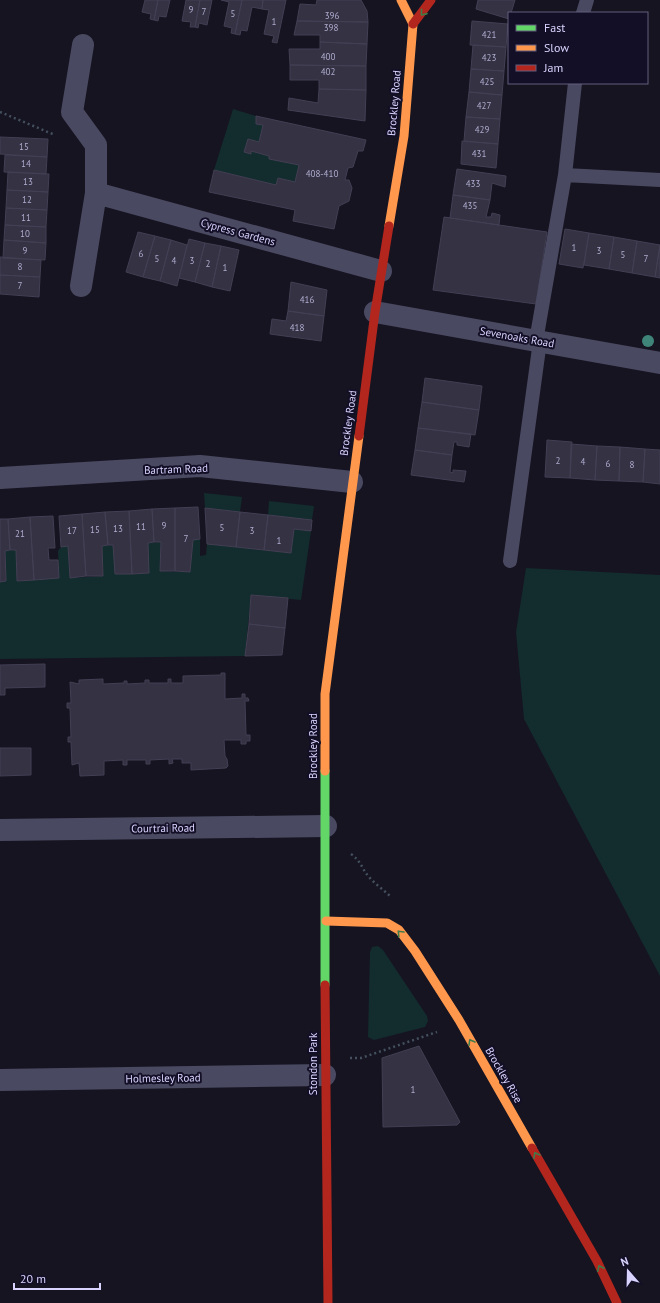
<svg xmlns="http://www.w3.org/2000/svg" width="660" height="1303" font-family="'PT Sans',sans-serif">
<rect width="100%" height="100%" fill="#161421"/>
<path fill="#132c2d" d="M233 109 256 116V124L263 125 259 142 248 139 250 153 251 151 269 156V159L299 165 295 182 278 178 276 185 214 170Z
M204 493 242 497 240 512 205 508Z
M269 501 314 506 312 520 268 515Z
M294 529 311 531 301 600 251 595 245 656 0 659V582L6 581 5 551 16 550 17 581 59 578 58 551 61 547 68 546 70 578 103 576 102 546 113 545 116 574 148 573V543L161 542 160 571 190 572 193 540 200 539V556L206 555 207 544 291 553Z
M526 568 660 575V976L524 719 516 632Z
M378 946 383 950 427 1016 428 1021 425 1027 374 1040 368 1037 370 952 372 947Z"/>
<path fill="#343243" stroke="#433f54" d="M145 0H158L154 20 150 19 151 14 142 12Z
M158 0H170L166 17 159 16 158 21 154 20Z
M186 0H200L195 27H190L191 22 182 21Z
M200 0H212L207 25 199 23 198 28 195 27Z
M221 0H242L235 34 231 33 232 28 224 26 229 2Z
M242 0H263L262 9 252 7 247 31 241 30 240 35 235 34Z
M263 0H286L277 43 272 42 274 36 264 34 269 10 262 9Z
M317 0H361L367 11 368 22 297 21 300 4 316 5Z
M478 0H515L511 13H509V19L476 9Z
M297 21 368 22 367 44 320 42V35H294Z
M472 21 508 24 506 47 470 45Z
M320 42 367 44 366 66 290 65 289 49H320Z
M473 45 506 47 504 71 471 69Z
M290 65 366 66V90L319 89V80H290Z
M471 69 504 71 502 95 469 92Z
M319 89 366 90 365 121 288 110 289 98 318 103Z
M469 92 502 95 500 119 466 117Z
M256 116 366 140 363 151H358L353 167 348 168 345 180H349L352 188 349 201 339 206 334 229 293 221 295 210 209 192 214 170 276 185 278 178 295 182 299 165 269 159V156L251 151V154L244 152 248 139 259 142 263 125 256 124Z
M466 117 500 119 498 144 464 141Z
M0 137 48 139 47 157 0 154Z
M462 141 498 144 496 168 461 164Z
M5 155 47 157 46 174 4 172Z
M457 169 506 176 505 187 492 183 490 200 453 195Z
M8 172 49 174 48 192 7 190Z
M7 190 48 192 47 210 6 208Z
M453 195 490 200 486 217H491L492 213 500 215 499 225 450 218Z
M6 208 47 210 46 227 5 225Z
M444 217 547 232 536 304 433 290Z
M5 225 46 227V243L4 240Z
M565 229 589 233 583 268 559 264Z
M138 232 155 236 143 277 126 272Z
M589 233 614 237 609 269 584 265Z
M155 236 171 240 160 281 143 277Z
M614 237 637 241 632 273 609 269Z
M189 239 205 243 195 282 179 278Z
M4 240 46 243 45 260 3 258Z
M171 240 187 245 177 286 160 281Z
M637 241 660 245 655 277 632 273Z
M205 243 221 246 212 287 195 282Z
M660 245V278L655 277Z
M221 246 239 250 230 291 212 287Z
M0 257 41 260 40 277 0 275Z
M0 275 40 277 39 297 0 294Z
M291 282 327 290 324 316 288 311Z
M288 311 324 316 321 341 270 334 272 319 286 321Z
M425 378 482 386 479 410 422 402Z
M422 402 479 410 475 435 418 428Z
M418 428 471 434 469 447 457 445V442H454L452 455 415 450Z
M547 440 572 442 570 478 545 477Z
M571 444 597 446 595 480 570 478Z
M597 446 620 447 619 481 595 480Z
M620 447 645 449 643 482 619 481Z
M645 449 660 450V484L643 482Z
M415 450 452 455 450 472 453 473V470L466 471 464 482 411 475Z
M198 507 200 539 193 540 190 572 175 571V508Z
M175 508V571H160L161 542H154L152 509Z
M205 508 240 512 236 547 207 544Z
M152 509 154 542 148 543 149 573 132 574 129 511Z
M129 511 132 574H115L113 545H108L105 512Z
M105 512 108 545 102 546 103 576H86L82 514Z
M240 512 268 515 264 550 236 547Z
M82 514 86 576 70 578 68 546 61 547 59 516Z
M268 515 312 520 311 531 294 529 291 553 264 550Z
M53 516 55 548H48L49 560H58L59 578 34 580 30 517Z
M30 517 34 580 17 581 16 550H10L8 519Z
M0 519H8L10 550 5 551 6 581 0 582Z
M251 595 288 598 285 628 249 624Z
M249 624 285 628 282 655 245 656Z
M45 664V687L5 688V695H0V665Z
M221 673H225V699L242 698V694H245V698H248L249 701H245L246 735H250V741H246V744H241V740H224L225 756 227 759 228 766 226 768 191 770V763H182V759H172L173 763 169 764V759L150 760V764H146V760H127V765H123V760L104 761V775L80 776 79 763 72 765 71 742H68V737H71L70 708H67V703H71L70 682 79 684V680L103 679V684L124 683V681H127V684L145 683V680H149V683H168V679H171V683H183V676L221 675Z
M0 748H31V775L0 776Z
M419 1046 460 1122 457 1125 383 1127 382 1058Z"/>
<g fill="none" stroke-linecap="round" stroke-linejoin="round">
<path stroke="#44505f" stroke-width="2.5" stroke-dasharray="2 3" stroke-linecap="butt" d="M0 112 55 135
M351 854C361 861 362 869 369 877 375 884 384 890 391 897
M350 1058H361L437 1032"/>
<path stroke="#4a4962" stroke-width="14" d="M583 13 587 0
M565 175 660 180
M536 341 565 175 575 83
M510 561 540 341"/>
<path stroke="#4a4962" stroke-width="22" d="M83 45 72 112 96 145V193
M81 286 96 193 381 271
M375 312 660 363
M0 478 200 466 352 482
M0 830 326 826
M0 1080 325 1075"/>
<path stroke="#63d668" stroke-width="9" d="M325 771V985"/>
<path stroke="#ff974d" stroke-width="9" d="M389 226 404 136 413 24 401 0
M325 771V694L359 436
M326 921 387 923 399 930 415 951 459 1020 532 1148"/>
<path stroke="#b3261e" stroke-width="9" d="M413 24 431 0
M359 436 375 312 389 226
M325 985 328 1303
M532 1148 597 1261 617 1303"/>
</g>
<circle fill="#3e8478" cx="648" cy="341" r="6"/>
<defs><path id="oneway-chevron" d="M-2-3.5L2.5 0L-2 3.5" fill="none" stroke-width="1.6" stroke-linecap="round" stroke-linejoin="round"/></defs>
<g stroke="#3f7c4a">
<use href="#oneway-chevron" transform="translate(423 13) rotate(129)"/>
<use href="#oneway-chevron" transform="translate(400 933) rotate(-133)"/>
<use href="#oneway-chevron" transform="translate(471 1042) rotate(-120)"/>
<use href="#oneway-chevron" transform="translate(536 1155) rotate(-120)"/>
<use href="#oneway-chevron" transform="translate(600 1268) rotate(-115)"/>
</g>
<g text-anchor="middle" stroke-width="4" stroke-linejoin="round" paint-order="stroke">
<g font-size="9" fill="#b0acd0">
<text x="191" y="13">9</text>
<text x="204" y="15">7</text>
<text x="233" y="17">5</text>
<text x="332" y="19">396</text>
<text x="274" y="25">1</text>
<text x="331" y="31">398</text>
<text x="489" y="38">421</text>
<text x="328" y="60">400</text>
<text x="489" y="61">423</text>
<text x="328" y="75">402</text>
<text x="487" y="85">425</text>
<text x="484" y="109">427</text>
<text x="482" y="133">429</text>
<text x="24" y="150">15</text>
<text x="479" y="157">431</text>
<text x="26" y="167">14</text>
<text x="322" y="177">408-410</text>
<text x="28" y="185">13</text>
<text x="473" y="187">433</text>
<text x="27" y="203">12</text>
<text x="470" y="209">435</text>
<text x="26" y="221">11</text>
<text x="25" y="237">10</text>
<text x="574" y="251">1</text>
<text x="25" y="254">9</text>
<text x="599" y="254">3</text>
<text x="141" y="257">6</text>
<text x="623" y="258">5</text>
<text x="157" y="262">5</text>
<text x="646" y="262">7</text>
<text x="174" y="264">4</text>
<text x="192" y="264">3</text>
<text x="208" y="267">2</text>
<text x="20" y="270">8</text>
<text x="225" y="271">1</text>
<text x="20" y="289">7</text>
<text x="307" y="303">416</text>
<text x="297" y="331">418</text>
<text x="558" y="464">2</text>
<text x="583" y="465">4</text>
<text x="608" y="467">6</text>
<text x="632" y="468">8</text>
<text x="164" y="529">9</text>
<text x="141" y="530">11</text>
<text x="222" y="531">5</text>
<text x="118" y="532">13</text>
<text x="95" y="533">15</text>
<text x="72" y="534">17</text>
<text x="252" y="534">3</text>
<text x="20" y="537">21</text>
<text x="186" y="542">7</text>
<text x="279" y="544">1</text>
<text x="413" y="1093">1</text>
</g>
<g font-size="11" fill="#d9d4ff" stroke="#130f26">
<text transform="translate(394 103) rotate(-85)" y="4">Brockley Road</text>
<text transform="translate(238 232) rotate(15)" y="4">Cypress Gardens</text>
<text transform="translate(517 337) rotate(10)" y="4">Sevenoaks Road</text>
<text transform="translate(348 423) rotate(-82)" y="4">Brockley Road</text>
<text transform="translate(176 469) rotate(-2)" y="4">Bartram Road</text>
<text transform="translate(313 746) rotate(-90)" y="4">Brockley Road</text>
<text transform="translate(163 828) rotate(-1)" y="4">Courtrai Road</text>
<text transform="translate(313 1064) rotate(-90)" y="4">Stondon Park</text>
<text transform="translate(504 1075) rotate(60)" y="4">Brockley Rise</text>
<text transform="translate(163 1078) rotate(-1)" y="4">Holmesley Road</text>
</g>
</g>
<rect x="508" y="12" width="140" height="72" fill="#130f26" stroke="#625e7d"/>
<rect x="516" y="25" width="20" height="6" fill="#63d668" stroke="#625e7d"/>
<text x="544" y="32" font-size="12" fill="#d9d4ff">Fast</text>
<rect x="516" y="45" width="20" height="6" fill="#ff974d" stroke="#625e7d"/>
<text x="544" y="52" font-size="12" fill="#d9d4ff">Slow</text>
<rect x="516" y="65" width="20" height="6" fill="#b3261e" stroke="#625e7d"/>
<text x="544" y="72" font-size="12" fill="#d9d4ff">Jam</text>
<g transform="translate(628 1271) rotate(340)" stroke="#130f26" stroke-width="3" paint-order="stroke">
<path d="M0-3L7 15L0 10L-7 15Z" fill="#d9d4ff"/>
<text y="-6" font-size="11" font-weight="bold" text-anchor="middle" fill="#d9d4ff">N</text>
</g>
<path d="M14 1283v6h86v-6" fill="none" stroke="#d9d4ff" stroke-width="2"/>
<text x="20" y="1283" font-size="12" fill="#d9d4ff" stroke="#130f26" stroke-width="3" paint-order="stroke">20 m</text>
</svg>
